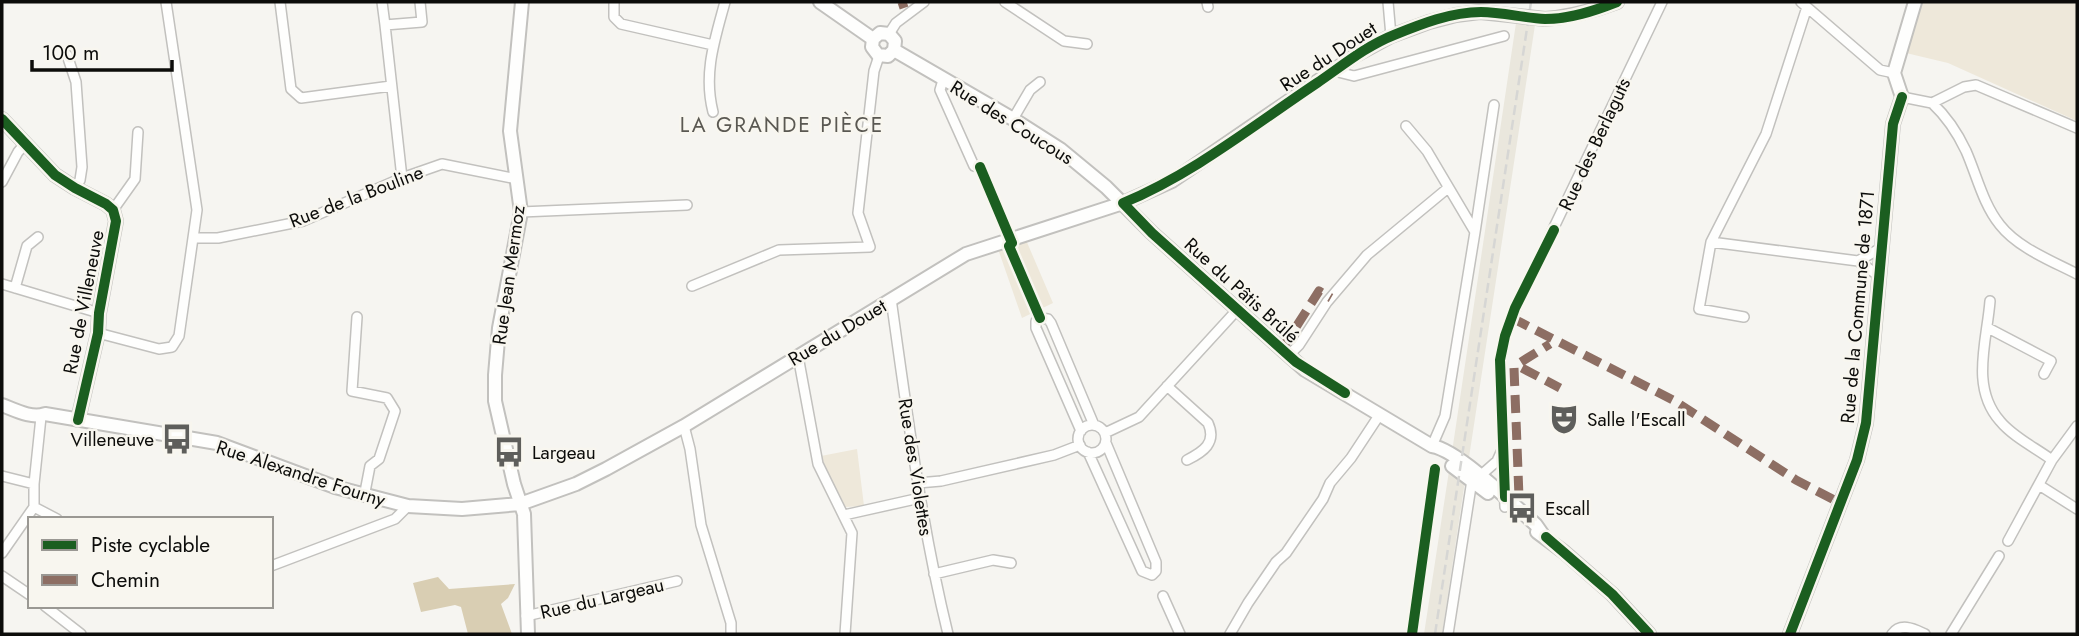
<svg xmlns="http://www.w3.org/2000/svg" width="2079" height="636" font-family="Jost,sans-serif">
<rect width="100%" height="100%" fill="#f6f5f1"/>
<path fill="#eae7dd" d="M1516 23 1535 25 1468 464 1452 452Z
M1449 471 1465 481 1442 634H1424Z"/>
<path fill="#eee8da" d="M1921 2H2077V121L1948 63 1906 53Z
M1026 240 1053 303 1022 318 998 249Z
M857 449 864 506 845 507 832 484 821 456Z"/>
<path fill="#d9ceb3" d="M438 577 449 589 515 584 508 598 501 604 512 634H468L461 607 455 605 421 612 413 583Z"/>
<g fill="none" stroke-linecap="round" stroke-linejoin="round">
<g stroke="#c2c1be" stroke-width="12">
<path id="street" d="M280 2 291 89 301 98 391 86
M382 2 385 25 422 22 420 2
M614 2V17L621 24 713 45
M1005 2 1064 41 1087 44
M1207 2 1208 7
M1388 2 1391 36
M1801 2 1880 70 1894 73
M385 25 402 178
M889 34 896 23 924 2
M67 55 76 82 82 167 80 180 75 188
M1334 71 1354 76 1504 36
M943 80 940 90 974 166 980 167
M1902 97 1932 103 1964 87 1976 85 2077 128
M1932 103C1946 116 1958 134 1966 151 1977 176 1983 204 2000 225 2018 248 2052 261 2077 274
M713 112C703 73 715 39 725 2
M1013 119 1030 90 1040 82
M1406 126 1427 151 1475 232 1445 416 1432 446
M2 182 18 152 24 145
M113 210 135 179 138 132
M521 212 687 205
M1475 232 1494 105
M193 238H218L303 221 402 178 442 164 517 179
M1711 242 1858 261 1879 276
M1858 261 1881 248
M2 284 99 313
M692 286 779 250 870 247 858 213 874 71 879 56
M15 288 27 246 38 237
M891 299C907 411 921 524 948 634
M1990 301C1987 341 1970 387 2000 421 2013 437 2036 448 2052 460
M357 317 352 391 387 398 395 411 379 459 370 466 364 497
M1744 317 1699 309 1711 242 1766 134 1807 7
M1988 328 2051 361 2044 374
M98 333 159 349 172 347 179 336 197 210 166 2
M1289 355 1299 345 1327 302 1367 255 1448 188
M798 356 818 464 852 533 845 634
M1167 386 1208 423C1217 443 1203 452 1187 460
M1078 439a14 14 0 1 1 28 0a14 14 0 1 1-28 0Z
M684 426 690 449 701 525 731 623V634
M1081 431 1036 328V321L1040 318 1048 319 1051 323 1094 425
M1105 433 1139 417 1237 310
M1088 452 1142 571 1152 575 1156 571V562L1106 443
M2 476 34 484
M1480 476 1497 461 1502 450
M918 483 941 481 1054 455 1080 445
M2039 485 2077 509
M34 507 57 519
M1505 507 1500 366 1505 336 1522 294 1662 2
M844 515 920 498
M2008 541 2052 460 2077 426
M2 553 34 507V484L41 417
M271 566 395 519 408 506
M934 574 993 560 1011 563
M2 576 30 595
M1163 596 1180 634
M45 606 81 634
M526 616 677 581
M1230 634 1248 603 1276 562 1286 553 1323 499 1330 483 1351 458 1380 414
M1412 634 1435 469
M1448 634 1472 480
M1892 634C1901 622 1914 629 1925 634
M1951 634 1999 556"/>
</g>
<g stroke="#c2c1be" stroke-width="16">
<path id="secondary" d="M522 2 510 131 521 212 499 328 495 375V401L514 484 524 514 528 634
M820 2 873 39
M1545 19C1571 17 1593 11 1617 2
M873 39 880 33 889 34 895 41 894 50
M873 39 872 47 878 55 888 56 894 50
M894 50 1013 119 1060 149 1106 187 1152 233 1305 370 1432 446C1458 450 1514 505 1536 525L1543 535
M2 119 55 175 75 188 106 204 113 210 116 221 99 313 98 333 78 420
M2 405C15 410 32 419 45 414L217 443 335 487 408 506 462 509 520 504 576 484 606 469 684 426 966 254 1123 203 1172 181 1356 55 1391 36 1429 22 1456 15 1480 12 1509 15
M1452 466 1488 493
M1537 532 1564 552 1612 594 1649 634
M1790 634 1857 460 1866 423 1893 124 1902 97 1894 73 1915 2"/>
</g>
<use href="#street" stroke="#fefefd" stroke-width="9"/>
<use href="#secondary" stroke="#fefefd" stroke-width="12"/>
<path stroke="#d6d6d4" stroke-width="2.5" stroke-dasharray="10 5" stroke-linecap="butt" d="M1435 634 1531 2"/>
<g stroke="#c2c1be" stroke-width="16" stroke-linecap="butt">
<path id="secondary-bridge" d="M1509 15 1545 19"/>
</g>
<use href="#secondary-bridge" stroke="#fefefd" stroke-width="12"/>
<path stroke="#8d6e63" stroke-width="9" stroke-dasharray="18 9" stroke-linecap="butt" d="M902 2 904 8
M1512 318 1673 400 1796 480 1840 503
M1282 349 1319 291 1331 298
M1521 362 1550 344
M1514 368 1519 497
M1522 368 1560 388"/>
<g stroke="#f8f6ef" stroke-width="15">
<path id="cycleway" d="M2 119 55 175 75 188 106 204 113 210 116 221 99 313 98 333 78 420
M980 167 1012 243 1009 246 1040 318
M1345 393 1296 362 1152 233 1123 203C1193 174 1254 125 1317 83 1342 66 1366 46 1394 35 1421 24 1451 12 1481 12 1502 12 1524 18 1545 19 1570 19 1594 11 1617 2
M1505 497 1500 360 1505 336 1515 308 1554 230
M1546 537 1612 594 1649 634
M1412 634 1435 469
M1790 634 1857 460 1866 423 1893 124 1902 97"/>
</g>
<use href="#cycleway" stroke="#1b5e20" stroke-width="10"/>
</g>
<defs>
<g id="theatre-bare" transform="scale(2.415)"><path d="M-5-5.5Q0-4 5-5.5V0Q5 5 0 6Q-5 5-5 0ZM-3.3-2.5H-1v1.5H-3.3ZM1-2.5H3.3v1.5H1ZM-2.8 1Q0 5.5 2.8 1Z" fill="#5e5e5b" stroke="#f8f6ef" stroke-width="2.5" paint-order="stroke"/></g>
<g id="bus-bare" transform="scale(2.415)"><path d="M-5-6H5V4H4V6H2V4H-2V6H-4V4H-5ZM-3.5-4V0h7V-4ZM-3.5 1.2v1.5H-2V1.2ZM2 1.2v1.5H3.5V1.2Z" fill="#5e5e5b" stroke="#f8f6ef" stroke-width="2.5" paint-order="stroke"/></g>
</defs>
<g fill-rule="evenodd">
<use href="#theatre-bare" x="1564" y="419"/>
<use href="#bus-bare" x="177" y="439"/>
<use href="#bus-bare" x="509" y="452"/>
<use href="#bus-bare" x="1522" y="508"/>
</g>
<g text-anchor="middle" stroke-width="5" stroke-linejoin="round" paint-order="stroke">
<g font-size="19" fill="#0c0c0a" stroke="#f8f6ef">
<text transform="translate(1328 56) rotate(-33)" y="7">Rue du Douet</text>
<text transform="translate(1012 122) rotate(32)" y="7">Rue des Coucous</text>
<text transform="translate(1594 144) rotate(-65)" y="7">Rue des Berlaguts</text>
<text transform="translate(356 196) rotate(-21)" y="7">Rue de la Bouline</text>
<text transform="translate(508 275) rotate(-82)" y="7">Rue Jean Mermoz</text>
<text transform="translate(1242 290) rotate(42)" y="7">Rue du Pâtis Brûlé</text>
<text transform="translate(83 302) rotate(-79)" y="7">Rue de Villeneuve</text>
<text transform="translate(1857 307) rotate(-85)" y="7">Rue de la Commune de 1871</text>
<text transform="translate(837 332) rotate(-31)" y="7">Rue du Douet</text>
<text transform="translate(916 467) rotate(81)" y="7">Rue des Violettes</text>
<text transform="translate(301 473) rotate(18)" y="7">Rue Alexandre Fourny</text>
<text transform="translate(602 598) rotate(-13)" y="7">Rue du Largeau</text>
</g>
<g font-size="19" fill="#0c0c0a" stroke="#f8f6ef" text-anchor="start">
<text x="1587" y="426">Salle l'Escall</text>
<text x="154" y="446" text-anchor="end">Villeneuve</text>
<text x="532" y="459">Largeau</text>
<text x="1545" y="515">Escall</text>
</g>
<g font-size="21" letter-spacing="2" fill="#5a5852" stroke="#f8f6ef">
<text x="782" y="132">LA GRANDE PIÈCE</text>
</g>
</g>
<rect width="2079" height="636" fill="none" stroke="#0c0c0a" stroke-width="7"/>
<rect x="28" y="517" width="245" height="91" fill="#f8f6ef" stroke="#9a9893" stroke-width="2"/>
<rect x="42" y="540" width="35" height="10" fill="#1b5e20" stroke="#9a9893" stroke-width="2"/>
<text x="91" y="552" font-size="21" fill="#0c0c0a">Piste cyclable</text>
<rect x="42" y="575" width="35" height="10" fill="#8d6e63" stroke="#9a9893" stroke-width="2"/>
<text x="91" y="587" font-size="21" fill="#0c0c0a">Chemin</text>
<path d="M32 60v10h140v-10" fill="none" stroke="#0c0c0a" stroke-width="3.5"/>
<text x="42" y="60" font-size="21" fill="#0c0c0a" stroke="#f8f6ef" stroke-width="5" paint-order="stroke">100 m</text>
</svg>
